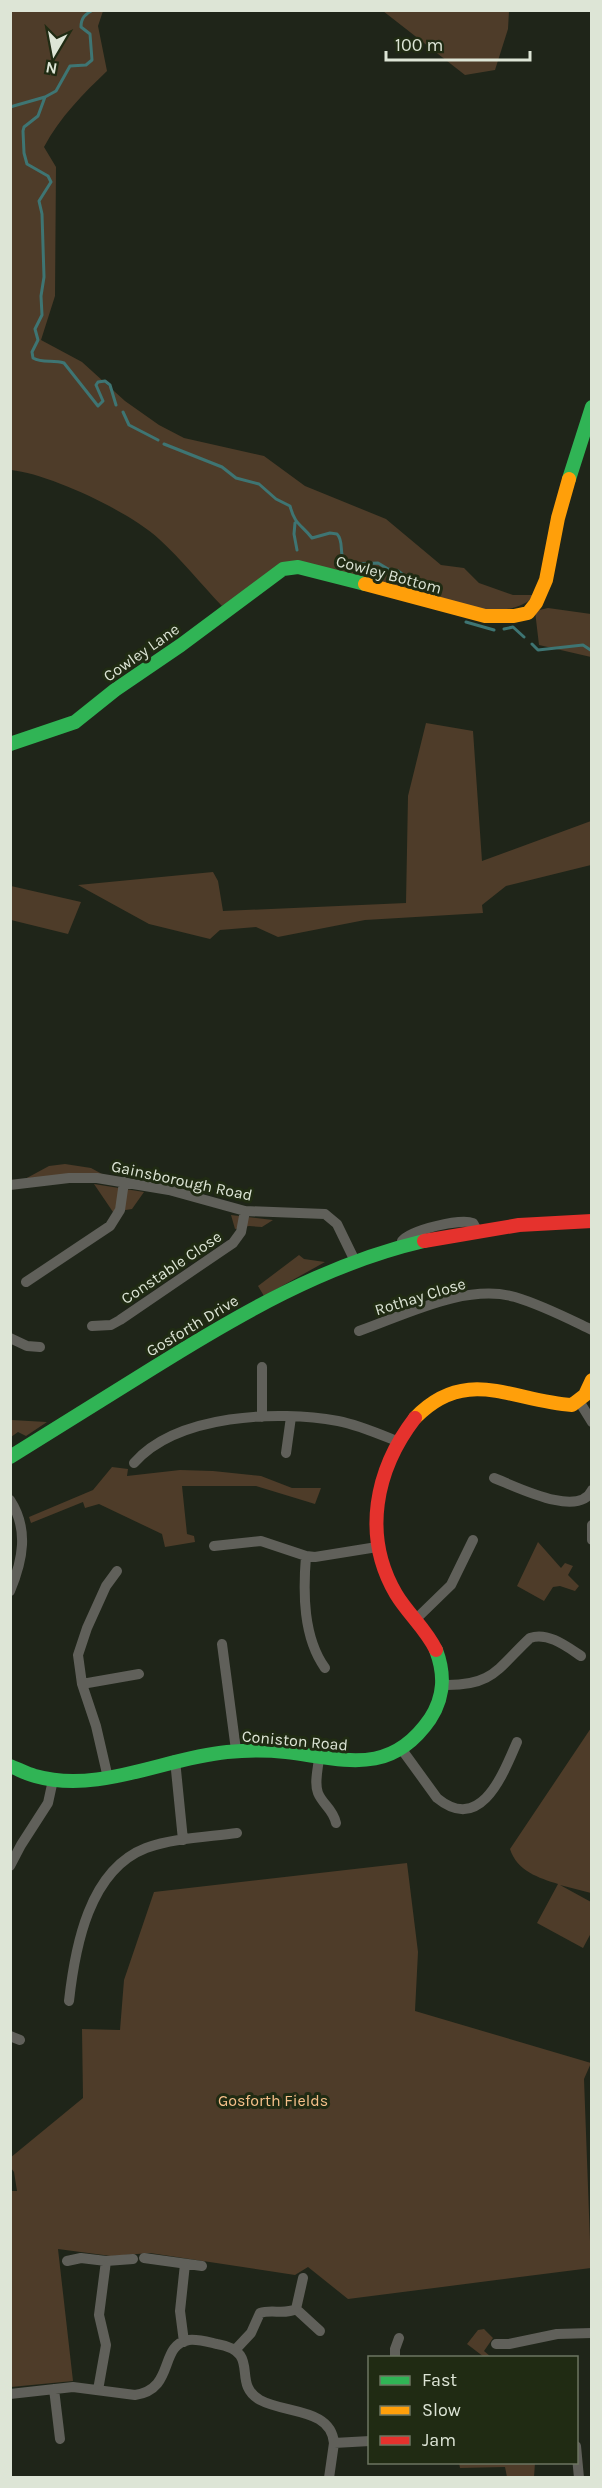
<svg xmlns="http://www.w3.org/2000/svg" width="602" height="2488" font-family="Karla,sans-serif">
<rect width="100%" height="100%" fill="#1f2519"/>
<path fill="#4e3c29" d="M11 11H103L98 26 107 71C83 94 60 117 44 147L56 167 55 296 41 340 82 362 125 401 159 425 184 438 264 456 305 486 386 519 441 565 464 568 479 583 513 595H536C519 611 503 610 480 610L296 561 222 606C201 584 181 559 159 539 130 512 50 474 11 470Z
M383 11H509L508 29 495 70 465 75Z
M548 608 591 614V657L539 645 535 611Z
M426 723 473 731 482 861 591 821V865L506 886 482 905 483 913 365 920 278 937 256 927 220 930 210 939 149 924 78 885 213 872 218 881 223 911 406 903 408 796Z
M11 886 81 902 68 934 11 920Z
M65 1164 91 1168 102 1174 25 1179 49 1166Z
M94 1184 144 1192 132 1209 113 1212Z
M231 1215 273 1220 262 1227 249 1226 235 1229Z
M299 1255 304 1259 325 1262 264 1296 258 1286Z
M11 1420 47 1422 26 1436 18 1432 11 1437Z
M112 1467 128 1469 127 1476 180 1470 213 1471 261 1476 292 1488H321L315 1504 256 1486H182L187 1534 194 1536 195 1542 165 1547 162 1534 99 1504 85 1508 83 1502 31 1523 29 1517 93 1490Z
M538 1542 561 1568 565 1563 573 1566 568 1575 579 1586 575 1591 560 1586 553 1587 544 1601 517 1586Z
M591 1728V1893L560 1885 591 1902V1933L583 1948 537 1923 558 1884C539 1878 517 1871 510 1849Z
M407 1863 418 1952 415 2011 591 2063 584 2079 591 2268 348 2299 308 2267 295 2275 150 2253 111 2256 58 2249 73 2381 11 2387 10 2191H17L14 2172 11 2168 10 2158 83 2098 82 2029 120 2030 124 1980 154 1892Z
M484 2329 493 2338 484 2351 491 2357H484L467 2344 478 2330Z
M459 2463H535L534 2477H507L505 2467 460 2468Z"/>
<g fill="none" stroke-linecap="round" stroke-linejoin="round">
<path stroke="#3e7573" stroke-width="3" d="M93 10C85 14 81 18 81 27L90 34 92 60 86 65 70 66 56 91 45 97 38 116 24 127 23 131 24 153 27 164 48 176 51 182 39 201 42 214 44 277 41 296 42 315 35 329 38 340 32 352 33 358C43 364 53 359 64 363L98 406 103 401 96 385 98 382 105 381 110 385 116 405
M10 107 45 97
M123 412 129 425 158 440
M164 444 222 467 236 478 259 484 276 499 290 506C295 525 301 524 312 538L330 533 337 534C344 541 339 552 344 561L353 564 378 563 388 569 398 571 414 582
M295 523 294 534 297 550
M466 622 494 630
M504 629 513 627 524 637
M532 644 538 650 583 645 592 651"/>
<path stroke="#60605a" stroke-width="10" d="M10 1185 69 1178H97L169 1190 245 1211 325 1214 337 1224 355 1261
M403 1247 402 1241C410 1230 461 1218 473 1223L477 1230
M26 1282 110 1226 120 1210 124 1182
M92 1326 111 1325 120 1320 233 1243 241 1232 245 1211
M359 1331C405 1315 466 1283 515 1297 542 1305 567 1318 592 1330
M10 1338 27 1346 40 1347
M262 1367V1417
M579 1401 592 1422
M286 1453 291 1417
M134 1463C177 1414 278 1410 338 1421 359 1425 379 1434 399 1442
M494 1478C515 1486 579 1519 592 1490
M10 1500C29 1529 23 1560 10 1591
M592 1525V1540
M214 1546 261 1541 306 1556 315 1557 377 1547
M306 1556C303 1593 303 1637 325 1668
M415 1620 451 1585 473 1540
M222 1644 236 1750
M82 1684 139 1674
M444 1685C493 1686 497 1669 530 1638 548 1632 566 1646 581 1656
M400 1747 437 1798C481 1834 503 1774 517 1742
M319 1758C318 1769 314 1783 318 1793 323 1805 333 1809 336 1823
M175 1760 183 1840
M108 1778 96 1726 82 1684 78 1655 87 1628 106 1586 117 1571
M10 1866 21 1845 48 1803 53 1780
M69 2001C75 1947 89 1870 146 1848 174 1838 208 1837 237 1833
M10 2036 20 2040
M144 2258 202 2266
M67 2261 81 2258 106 2261 133 2259
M296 2309 320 2331
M184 2342 180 2311 185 2264
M496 2344H509L557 2334 592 2333
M236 2349 251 2333 260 2313C272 2309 285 2315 296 2309L303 2278
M395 2358V2349L399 2338
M54 2389 60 2439
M98 2390 106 2345 99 2315 106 2261
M10 2394 73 2387 135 2395C176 2389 158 2345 189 2340 198 2339 208 2342 217 2344 263 2352 230 2383 260 2400 286 2414 331 2408 334 2443
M576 2446 579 2478
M329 2478 334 2443 370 2441"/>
<path stroke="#30b455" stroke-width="14" d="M569 479 592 407
M10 744 75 722 115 690 181 645 283 569 298 567 365 584
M10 1457C58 1427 105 1398 153 1368 238 1315 325 1264 424 1241
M10 1766C18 1769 27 1774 35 1776 99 1794 164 1758 227 1752 247 1750 267 1750 286 1752 344 1759 390 1777 430 1719 445 1696 445 1674 436 1650"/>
<path stroke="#ff9f0a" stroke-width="14" d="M365 584 485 616H514L528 613 536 603 546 580 558 518 569 479
M415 1418C466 1365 512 1401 572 1405L585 1395 592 1380"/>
<path stroke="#e5322d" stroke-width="14" d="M424 1241 519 1225 592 1221
M415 1418C375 1470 362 1536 396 1594 408 1614 426 1629 436 1650"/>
</g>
<g text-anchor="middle" stroke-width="6" stroke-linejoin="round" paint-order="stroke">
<g font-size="16" fill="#dde5d6" stroke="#202b13">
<text transform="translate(389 574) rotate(15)" y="6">Cowley Bottom</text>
<text transform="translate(141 652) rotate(-35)" y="6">Cowley Lane</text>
<text transform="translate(182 1180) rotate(12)" y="6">Gainsborough Road</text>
<text transform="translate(171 1267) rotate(-34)" y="6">Constable Close</text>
<text transform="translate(420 1296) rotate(-17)" y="6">Rothay Close</text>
<text transform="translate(192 1325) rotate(-31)" y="6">Gosforth Drive</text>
<text transform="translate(295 1740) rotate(5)" y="6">Coniston Road</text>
</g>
<g font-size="16" fill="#f6c08a" stroke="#202b13">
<text x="273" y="2106">Gosforth Fields</text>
</g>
</g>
<rect width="602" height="2488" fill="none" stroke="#dde5d6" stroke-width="24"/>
<rect x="368" y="2356" width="210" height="108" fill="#202b13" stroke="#6c7561" stroke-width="1.5"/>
<rect x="380" y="2376" width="30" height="9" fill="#30b455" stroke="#6c7561" stroke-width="1.5"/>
<text x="422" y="2386" font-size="18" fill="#dde5d6">Fast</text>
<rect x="380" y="2406" width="30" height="9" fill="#ff9f0a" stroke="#6c7561" stroke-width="1.5"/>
<text x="422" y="2416" font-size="18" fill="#dde5d6">Slow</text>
<rect x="380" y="2436" width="30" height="9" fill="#e5322d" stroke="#6c7561" stroke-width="1.5"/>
<text x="422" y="2446" font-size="18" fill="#dde5d6">Jam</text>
<g transform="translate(54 54) rotate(190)" stroke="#202b13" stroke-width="4.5" paint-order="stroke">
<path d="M0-4.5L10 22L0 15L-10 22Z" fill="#dde5d6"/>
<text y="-9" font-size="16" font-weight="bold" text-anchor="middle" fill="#dde5d6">N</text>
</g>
<path d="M386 51v9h144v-9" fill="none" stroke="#dde5d6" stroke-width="3"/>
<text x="395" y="51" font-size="18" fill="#dde5d6" stroke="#202b13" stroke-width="4.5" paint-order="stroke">100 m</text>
</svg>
